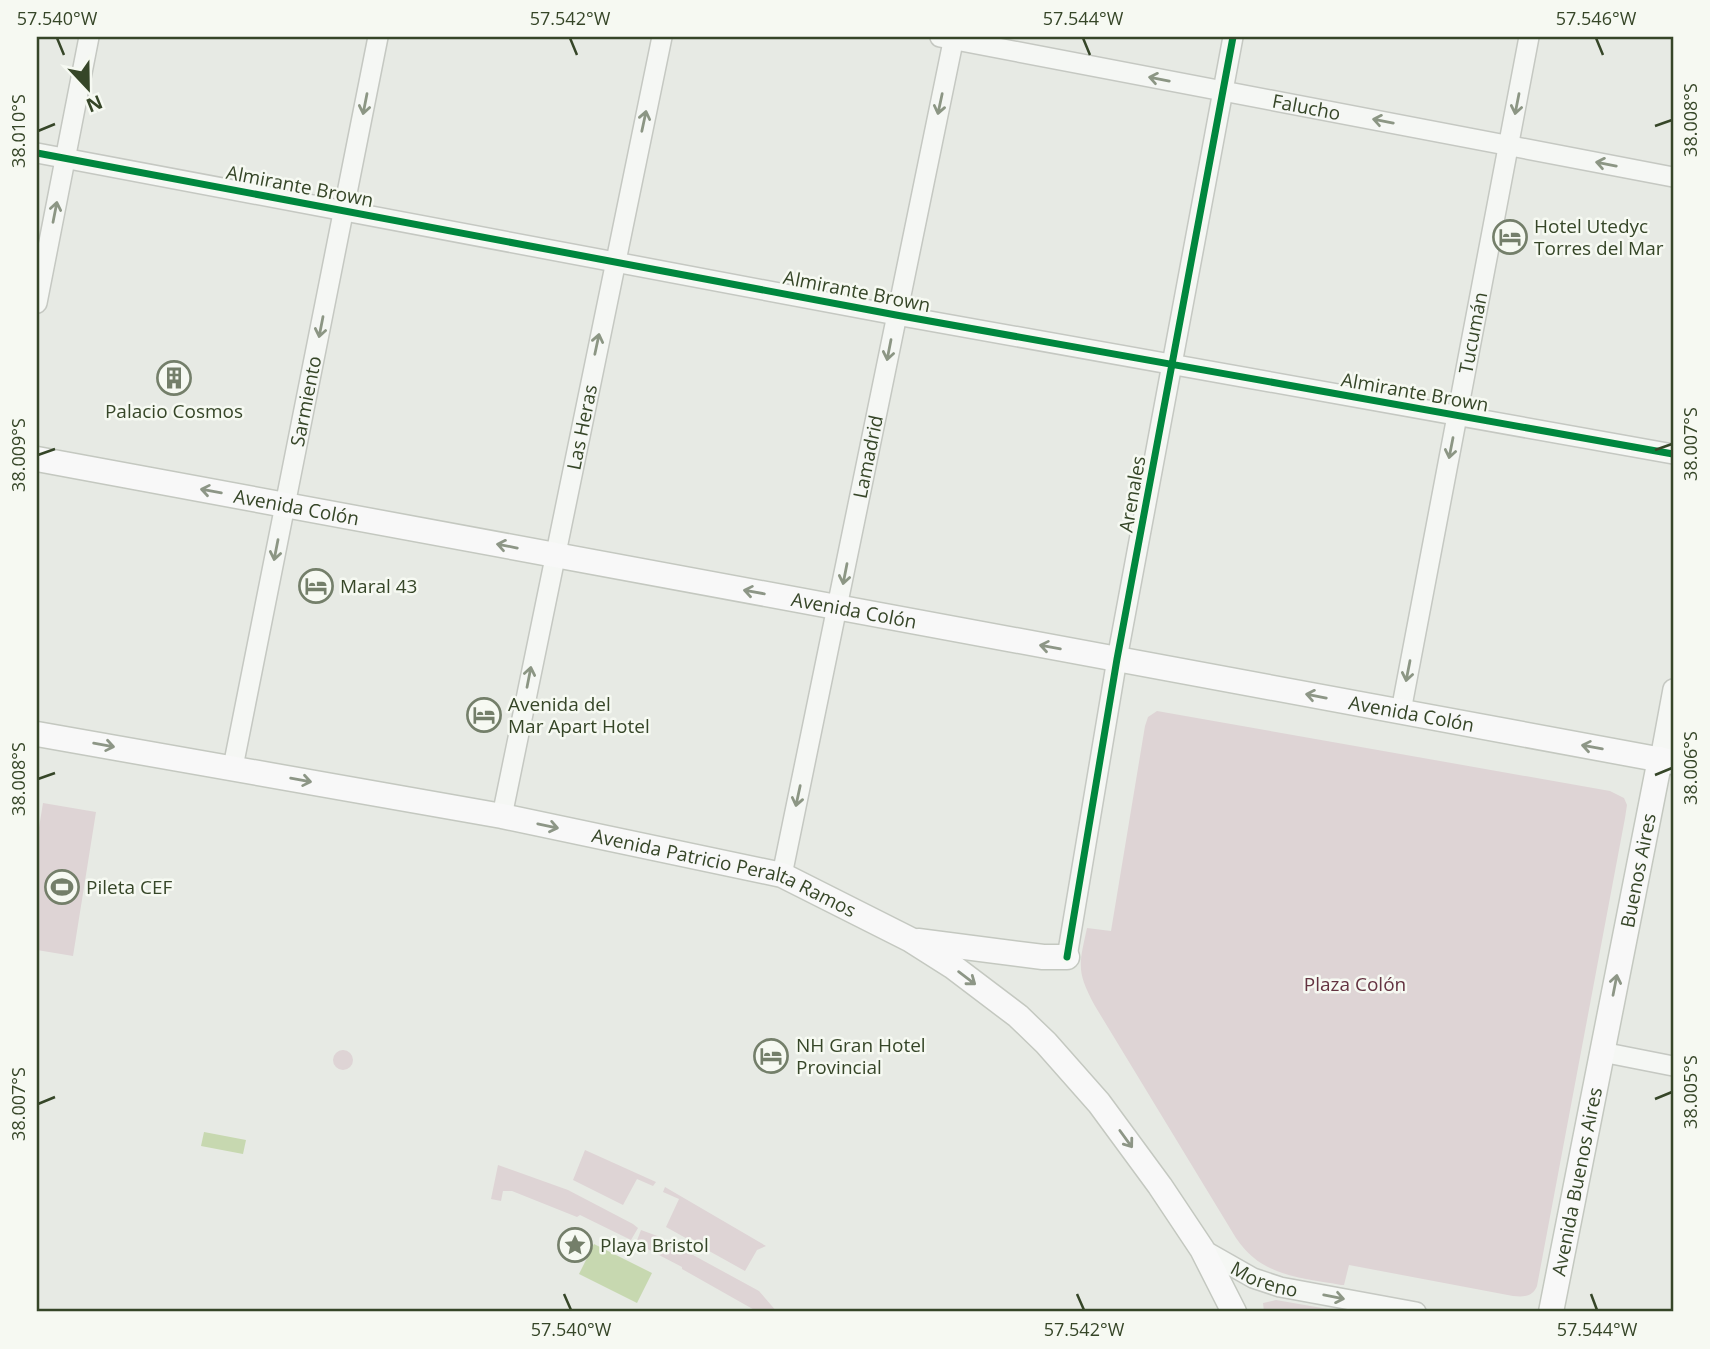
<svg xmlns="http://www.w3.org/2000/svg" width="1710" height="1349" font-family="'Open Sans',sans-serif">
<rect width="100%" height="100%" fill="#e7eae4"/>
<path fill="#ded4d5" d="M1157 711 1610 791 1624 798 1627 805 1625 818 1537 1286C1533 1297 1523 1297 1513 1296L1349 1265 1344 1285H1341C1299 1277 1262 1277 1236 1238L1095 1006C1076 971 1079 965 1087 928L1111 931 1145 726 1148 717Z
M43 803 96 812 73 956 37 950V840Z
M333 1060a10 10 0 1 1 20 0a10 10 0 1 1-20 0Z
M585 1150 656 1182 653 1186 637 1179 623 1205 573 1180Z
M498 1165 568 1190 633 1224 638 1228 631 1240 580 1215 577 1217 512 1191H503L501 1201 491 1199Z
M665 1187 766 1246 757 1250 745 1271 666 1227 679 1199 663 1192Z
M641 1230 660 1237 759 1291 777 1312H758L682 1269V1267L636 1243Z
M1276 1300 1345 1312H1347H1264L1263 1303Z"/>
<path fill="#c7d8b0" d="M204 1132 246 1140 243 1154 201 1146Z
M594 1244 652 1273 637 1303 579 1274Z"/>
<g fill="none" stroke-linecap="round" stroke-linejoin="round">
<g stroke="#c5c8c2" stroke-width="22">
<g id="minor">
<path id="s1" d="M940 37 1673 177"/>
<path d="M37 153 896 315 1673 454"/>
<path d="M37 303 89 37"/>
<path id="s2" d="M1401 711 1529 37"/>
<path d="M1660 759 1673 689"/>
<path id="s3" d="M233 767 378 37"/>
<path id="s4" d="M502 816 662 37"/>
<path id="s5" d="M782 875 954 37"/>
<path d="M1067 957 1117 659 1233 37"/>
<path d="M1602 1052 1673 1066"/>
<path id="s6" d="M1202 1249 1253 1278 1280 1287 1416 1312"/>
</g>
</g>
<g stroke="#c4c8c0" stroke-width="27">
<g id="major">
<path id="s7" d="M37 459 1673 762"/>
<path id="s8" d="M37 734 502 816 782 875 911 940 952 966 1018 1016 1046 1043 1099 1103 1160 1186 1202 1249 1234 1312"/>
<path d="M918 941 1043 957H1067"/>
<path id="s9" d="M1551 1312 1660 759"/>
</g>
</g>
<use href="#minor" stroke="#f5f7f4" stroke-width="19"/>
<use href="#major" stroke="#f8f8f8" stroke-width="24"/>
<g stroke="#f6f9f2" stroke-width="11">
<path id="cycleway" d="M37 153 896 315 1673 454
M1067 957 1117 659 1233 37"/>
</g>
<use href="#cycleway" stroke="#00873e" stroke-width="7"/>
</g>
<defs><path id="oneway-shaft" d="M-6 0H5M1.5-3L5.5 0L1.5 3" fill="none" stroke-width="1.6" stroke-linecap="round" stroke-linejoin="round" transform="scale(1.75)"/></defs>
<g stroke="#8c9684">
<use href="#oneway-shaft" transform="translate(1159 79) rotate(-169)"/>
<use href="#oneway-shaft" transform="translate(365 104) rotate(101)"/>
<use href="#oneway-shaft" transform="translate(940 104) rotate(102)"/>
<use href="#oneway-shaft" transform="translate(1517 104) rotate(101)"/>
<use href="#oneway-shaft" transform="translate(644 121) rotate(-78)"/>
<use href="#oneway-shaft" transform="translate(1383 121) rotate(-169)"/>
<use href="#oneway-shaft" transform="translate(1606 164) rotate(-169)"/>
<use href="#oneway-shaft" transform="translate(55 212) rotate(-79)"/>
<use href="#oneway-shaft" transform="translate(321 327) rotate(101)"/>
<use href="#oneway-shaft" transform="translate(597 344) rotate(-78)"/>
<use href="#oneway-shaft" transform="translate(889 350) rotate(101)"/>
<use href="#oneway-shaft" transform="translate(1451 448) rotate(101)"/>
<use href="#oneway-shaft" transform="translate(276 550) rotate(101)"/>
<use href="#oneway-shaft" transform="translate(845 574) rotate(101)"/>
<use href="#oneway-shaft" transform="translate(1408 671) rotate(101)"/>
<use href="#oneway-shaft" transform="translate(529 677) rotate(-79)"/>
<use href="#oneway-shaft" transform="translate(798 796) rotate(102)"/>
<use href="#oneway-shaft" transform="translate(1334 1297) rotate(11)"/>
</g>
<g stroke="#8d9686">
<use href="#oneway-shaft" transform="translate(211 491) rotate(-170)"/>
<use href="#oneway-shaft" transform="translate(507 546) rotate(-169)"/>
<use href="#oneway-shaft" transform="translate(754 592) rotate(-170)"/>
<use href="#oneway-shaft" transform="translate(1050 647) rotate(-170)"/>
<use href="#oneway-shaft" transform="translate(1316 696) rotate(-169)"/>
<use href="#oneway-shaft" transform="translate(104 745) rotate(10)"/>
<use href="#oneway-shaft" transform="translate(1592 747) rotate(-170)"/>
<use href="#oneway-shaft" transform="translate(301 780) rotate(10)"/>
<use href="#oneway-shaft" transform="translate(548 826) rotate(12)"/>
<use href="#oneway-shaft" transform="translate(967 978) rotate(37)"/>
<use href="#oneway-shaft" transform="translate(1615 985) rotate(-79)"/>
<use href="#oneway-shaft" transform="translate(1126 1139) rotate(54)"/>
</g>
<path fill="none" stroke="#364628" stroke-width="2.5" d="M57 38 64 55M570 38 577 55M1083 38 1090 55M1596 38 1603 55M1655 126 1672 120M38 131 55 124M1655 450 1672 444M38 455 55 449M1655 775 1672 768M38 779 55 773M1655 1099 1672 1092M38 1104 55 1097M564 1294 571 1310M1077 1294 1084 1310M1591 1294 1597 1310"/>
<defs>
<g id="hotel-ring" transform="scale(1.75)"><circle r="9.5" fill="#f6f9f2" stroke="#747f6a" stroke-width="1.5"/><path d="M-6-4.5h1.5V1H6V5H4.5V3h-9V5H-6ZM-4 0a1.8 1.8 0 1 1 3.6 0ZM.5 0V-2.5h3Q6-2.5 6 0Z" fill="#747f6a"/></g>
<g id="building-ring" transform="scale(1.75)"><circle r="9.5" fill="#f6f9f2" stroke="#747f6a" stroke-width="1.5"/><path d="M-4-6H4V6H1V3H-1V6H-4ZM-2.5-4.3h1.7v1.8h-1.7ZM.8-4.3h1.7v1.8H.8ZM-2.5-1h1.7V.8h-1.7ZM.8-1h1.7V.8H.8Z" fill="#747f6a"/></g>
<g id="stadium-ring" transform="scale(1.75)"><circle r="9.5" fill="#f6f9f2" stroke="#747f6a" stroke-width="1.5"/><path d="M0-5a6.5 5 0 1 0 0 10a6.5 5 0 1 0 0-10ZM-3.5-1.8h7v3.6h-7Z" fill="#747f6a"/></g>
<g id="sight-ring" transform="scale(1.75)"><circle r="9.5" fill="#f6f9f2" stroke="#747f6a" stroke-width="1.5"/><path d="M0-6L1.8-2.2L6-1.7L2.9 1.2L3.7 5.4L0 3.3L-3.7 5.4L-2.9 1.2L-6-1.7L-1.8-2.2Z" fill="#747f6a"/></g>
</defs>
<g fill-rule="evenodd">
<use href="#hotel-ring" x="1510" y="237"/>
<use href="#building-ring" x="174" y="378"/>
<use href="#hotel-ring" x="316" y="586"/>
<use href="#hotel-ring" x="484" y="715"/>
<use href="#stadium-ring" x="62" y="887"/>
<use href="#hotel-ring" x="771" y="1056"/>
<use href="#sight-ring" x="575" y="1245"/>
</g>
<g text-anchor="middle" stroke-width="5" stroke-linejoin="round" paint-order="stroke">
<g font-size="19" fill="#364628" stroke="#f6f9f2">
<text dy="7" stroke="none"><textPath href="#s1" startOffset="373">Falucho</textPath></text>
<text transform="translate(300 186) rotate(11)" y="7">Almirante Brown</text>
<text transform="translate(857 291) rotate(11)" y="7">Almirante Brown</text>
<text dy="7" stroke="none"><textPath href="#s2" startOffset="385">Tucumán</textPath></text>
<text transform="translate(1415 392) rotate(10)" y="7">Almirante Brown</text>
<text dy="7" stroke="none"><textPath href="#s3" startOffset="373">Sarmiento</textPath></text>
<text dy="7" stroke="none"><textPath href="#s4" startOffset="397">Las Heras</textPath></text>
<text dy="7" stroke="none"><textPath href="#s5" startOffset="427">Lamadrid</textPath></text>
<text transform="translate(1132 494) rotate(-80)" y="7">Arenales</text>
<text dy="7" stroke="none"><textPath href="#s7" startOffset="264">Avenida Colón</textPath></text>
<text dy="7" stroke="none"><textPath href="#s7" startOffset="831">Avenida Colón</textPath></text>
<text dy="7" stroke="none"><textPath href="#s7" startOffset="1398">Avenida Colón</textPath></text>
<text dy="7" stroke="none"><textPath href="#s9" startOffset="450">Buenos Aires</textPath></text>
<text dy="7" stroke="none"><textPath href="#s8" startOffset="702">Avenida Patricio Peralta Ramos</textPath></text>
<text dy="7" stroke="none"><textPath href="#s9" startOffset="133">Avenida Buenos Aires</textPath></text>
<text dy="7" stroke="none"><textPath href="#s6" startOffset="70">Moreno</textPath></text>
</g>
<g font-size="19" fill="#364628" stroke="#f6f9f2" text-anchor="start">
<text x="1534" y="233">Hotel Utedyc<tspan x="1534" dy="22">Torres del Mar</tspan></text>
<text x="174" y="418" text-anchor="middle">Palacio Cosmos</text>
<text x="340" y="593">Maral 43</text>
<text x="508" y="711">Avenida del<tspan x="508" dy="22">Mar Apart Hotel</tspan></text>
<text x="86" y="894">Pileta CEF</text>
<text x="796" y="1052">NH Gran Hotel<tspan x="796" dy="22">Provincial</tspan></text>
<text x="600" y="1252">Playa Bristol</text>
</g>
<g font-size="19" fill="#643341" stroke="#f6f9f2">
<text x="1355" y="991">Plaza Colón</text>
</g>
</g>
<rect width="1710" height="1349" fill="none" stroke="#f6f9f2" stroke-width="77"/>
<g transform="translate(88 88) rotate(158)" stroke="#f6f9f2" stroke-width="5" paint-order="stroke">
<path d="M0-5L12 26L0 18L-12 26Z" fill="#364628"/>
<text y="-10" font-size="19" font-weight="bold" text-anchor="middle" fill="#364628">N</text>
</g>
<rect x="38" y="38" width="1634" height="1272" fill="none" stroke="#364628" stroke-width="2.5"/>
<g font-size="18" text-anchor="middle" fill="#364628">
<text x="57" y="25">57.540°W</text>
<text x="570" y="25">57.542°W</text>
<text x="1083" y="25">57.544°W</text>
<text x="1596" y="25">57.546°W</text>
<text transform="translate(1691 120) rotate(-90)" y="6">38.008°S</text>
<text transform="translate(19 131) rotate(-90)" y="6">38.010°S</text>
<text transform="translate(1691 444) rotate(-90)" y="6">38.007°S</text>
<text transform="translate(19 455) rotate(-90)" y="6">38.009°S</text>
<text transform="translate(1691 768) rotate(-90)" y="6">38.006°S</text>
<text transform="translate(19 779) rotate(-90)" y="6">38.008°S</text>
<text transform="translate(1691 1092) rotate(-90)" y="6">38.005°S</text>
<text transform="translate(19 1104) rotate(-90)" y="6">38.007°S</text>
<text x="571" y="1336">57.540°W</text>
<text x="1084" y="1336">57.542°W</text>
<text x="1597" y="1336">57.544°W</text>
</g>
</svg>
